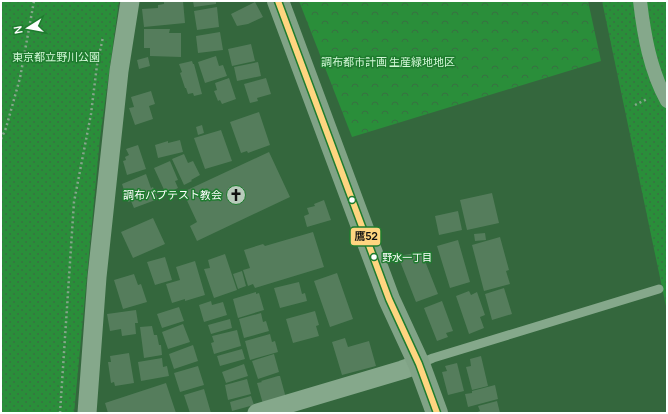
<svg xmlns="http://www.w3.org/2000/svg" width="668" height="414" font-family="Manrope,'Noto Sans JP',sans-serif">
<defs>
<pattern id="forest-crowns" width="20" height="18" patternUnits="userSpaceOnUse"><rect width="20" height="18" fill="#2a8e3a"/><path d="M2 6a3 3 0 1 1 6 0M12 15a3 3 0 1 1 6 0" fill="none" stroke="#397042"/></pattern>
<pattern id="park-dots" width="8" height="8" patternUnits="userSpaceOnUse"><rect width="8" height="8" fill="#2a8e3a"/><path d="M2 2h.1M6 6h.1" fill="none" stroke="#397042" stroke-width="1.8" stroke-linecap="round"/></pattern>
</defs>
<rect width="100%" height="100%" fill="#34673d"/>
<path fill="url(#forest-crowns)" d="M299 1H588L601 61 352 137Z"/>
<path fill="url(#park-dots)" d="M1 1H119L100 138 74 413H1Z
M602 1H667V311Z"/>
<path fill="#557d5c" d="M164 1H183L185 23 144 27 142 9 158 8V5L164 4Z
M193 1H216V4L194 7Z
M255 2 263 17 248 24 237 26 231 14Z
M217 7 219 27 197 30 194 11Z
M144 29H170L169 33H181V57L150 56V48H144Z
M220 32 223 50 198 53 196 36Z
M251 44 255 61 232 66 228 49Z
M216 56 219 66 223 65 227 76 205 83 198 62Z
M148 57 150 66 139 69 137 60Z
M192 61 193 64H194L202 94 194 96 193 93 188 94 186 88H185L180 73 182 72 179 64Z
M258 62 261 76 237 81 234 67Z
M229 78 236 99 222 104 220 100 218 101 214 91 217 90 215 83Z
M266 78 271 94 257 98 258 101 250 103 244 84Z
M151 91 155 104 149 106 153 119 135 125 129 108 134 107 131 97Z
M259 112 270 145 248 153 247 151 241 153 230 122Z
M202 125 204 133 198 135 196 127Z
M221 130 232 161 205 169 194 138Z
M180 140 183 152 158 158 155 145 168 141V143Z
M138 145 146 169 127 175 123 161 126 160 125 157 129 155 126 149Z
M269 152 290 197 197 241 190 226 197 222 183 192Z
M184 154 188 163 193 161 200 175 191 180 192 181 184 185 172 159Z
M170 161 178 180 175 181 178 188 166 194 154 168Z
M146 174 151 188 153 187 158 199 134 208 131 201 128 202 124 194 125 193 122 184Z
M492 193 499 223 467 230 460 200Z
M324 200 331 220 307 227 304 216 309 214 307 208 315 206 314 204Z
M458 211 462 230 439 235 435 216Z
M153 218 165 244 133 258 121 232Z
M313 232 324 267 255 288 253 284 248 286 243 270 250 268 244 250 263 244 265 246Z
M485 233 486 240 475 241 474 234Z
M500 237 509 270 506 271 510 284 484 291 472 245Z
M458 240 470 282 450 288 437 246Z
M427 251 430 260 425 261 438 294 416 302 398 256Z
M225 254 237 290 214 298 204 269 210 268 208 260Z
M165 257 172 280 155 285 147 262Z
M195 261 205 295 185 301V299L172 303 166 284 180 280 176 267Z
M242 271 246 286 238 289 233 274Z
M337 273 353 319 330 327 314 281Z
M134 274 138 285 141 284 147 302 123 309 114 280Z
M299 282 302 294 305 293 307 301 280 308 274 288Z
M504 288 512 314 492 320 485 294Z
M469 291 471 295 477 292 485 315 480 317 484 328 469 334 456 296Z
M256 292V294L259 293 264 310 238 318 233 299Z
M211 301 212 305 223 302 227 315 204 322 199 305Z
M442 301 453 331 446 333 448 337 437 341 424 308Z
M179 307 184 321 162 328 157 314Z
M136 310 138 323H135L136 334 122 336 121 329 110 331 107 314Z
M315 311 319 325 316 326 319 336 293 343 286 319Z
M261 313 263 322 266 321 269 331 244 338 239 319Z
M230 319 232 328 211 334 208 325Z
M183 324 190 342 168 349 162 332Z
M152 326 154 335H157L159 345H161L162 355 144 358 140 327Z
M237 330 241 346 214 354 211 343 214 342 212 336Z
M270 334 272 342 275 341 278 352 250 360 245 341Z
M345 338 348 347 369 341 376 366 342 375 332 342Z
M193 345 198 361 174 369 169 354Z
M242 349 245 359 220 366 217 356Z
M129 353 134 383 115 386 114 382 111 383 108 362H111L110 356Z
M274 354 279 372 258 379 252 361Z
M481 356 488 386 472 390 466 367 471 366 470 359Z
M162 358 163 367 167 366 169 376 141 381 138 362Z
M457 363 464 391 448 395 442 372 447 371 445 366Z
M244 364 248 376 226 383 222 372Z
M198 366 204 385 180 392 174 373Z
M278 376H280L286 398 263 404 257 383 262 382 261 381Z
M247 379 251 394 228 400 225 385Z
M166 383 176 413H110V412L108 413 105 403Z
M495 385 498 399 468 407 465 394 472 393V391Z
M204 389 211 413H190L184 395Z
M251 396 254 405 232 411 230 402Z
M497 401 500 413H475L480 411 478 406Z"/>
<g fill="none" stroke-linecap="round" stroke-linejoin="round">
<path stroke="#85a88b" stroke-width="2.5" stroke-dasharray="2 3" stroke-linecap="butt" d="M635 105 647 99
M1 139 6 128 20 78 34 1
M60 413 74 202 91 114 97 65 103 37"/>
<path stroke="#85a88b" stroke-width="9" d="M419 364 433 358 659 289"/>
<path stroke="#85a88b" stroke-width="14" d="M640 1C644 35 650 70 667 101"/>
<path stroke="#85a88b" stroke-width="19" d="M87 413 97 277 119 71 130 1
M257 413 402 370 419 364"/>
<path stroke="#80a386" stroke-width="22" d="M278 1 389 299 419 364 437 413"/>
<g stroke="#1f7c2f" stroke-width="9">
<path id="bus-1" d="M278 1 389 299 419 364 437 413"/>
</g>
<use href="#bus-1" stroke="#ffd580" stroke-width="6"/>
</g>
<defs>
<g id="church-disc" transform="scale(1)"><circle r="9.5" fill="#b8cabb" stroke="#1f7c2f"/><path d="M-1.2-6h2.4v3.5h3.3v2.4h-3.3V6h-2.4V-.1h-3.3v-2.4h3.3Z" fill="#111"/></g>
</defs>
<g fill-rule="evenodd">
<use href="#church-disc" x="236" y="195"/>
</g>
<g fill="#fff" stroke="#1f7c2f" stroke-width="1.5">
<circle cx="352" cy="200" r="3.5"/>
<circle cx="374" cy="257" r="3.5"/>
</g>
<g text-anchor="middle" stroke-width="3" stroke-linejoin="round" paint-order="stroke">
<g font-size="10" fill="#fff" stroke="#1f7c2f" text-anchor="start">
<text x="382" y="261">野水一丁目</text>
</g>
<g font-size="11" fill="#d1f7d6" stroke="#1f7c2f">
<text x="56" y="61">東京都立野川公園</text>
<text x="388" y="66">調布都市計画 生産緑地地区</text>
</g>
<g font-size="11" fill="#fff" stroke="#1f7c2f" text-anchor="end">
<text x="222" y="199">調布バプテスト教会</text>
</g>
</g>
<rect stroke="#1f7c2f" stroke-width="1.5" x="350" y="227" width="31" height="19" rx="4" fill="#ffd580"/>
<g font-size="11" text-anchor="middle" font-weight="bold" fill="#111">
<text x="366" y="240">鷹52</text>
</g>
<rect width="668" height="414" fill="none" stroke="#ffffff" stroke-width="4"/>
<g transform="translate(28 28) rotate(259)" stroke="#1f7c2f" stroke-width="3" paint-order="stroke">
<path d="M0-3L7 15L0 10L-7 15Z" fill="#ffffff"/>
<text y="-6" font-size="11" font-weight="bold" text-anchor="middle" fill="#ffffff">N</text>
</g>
</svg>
